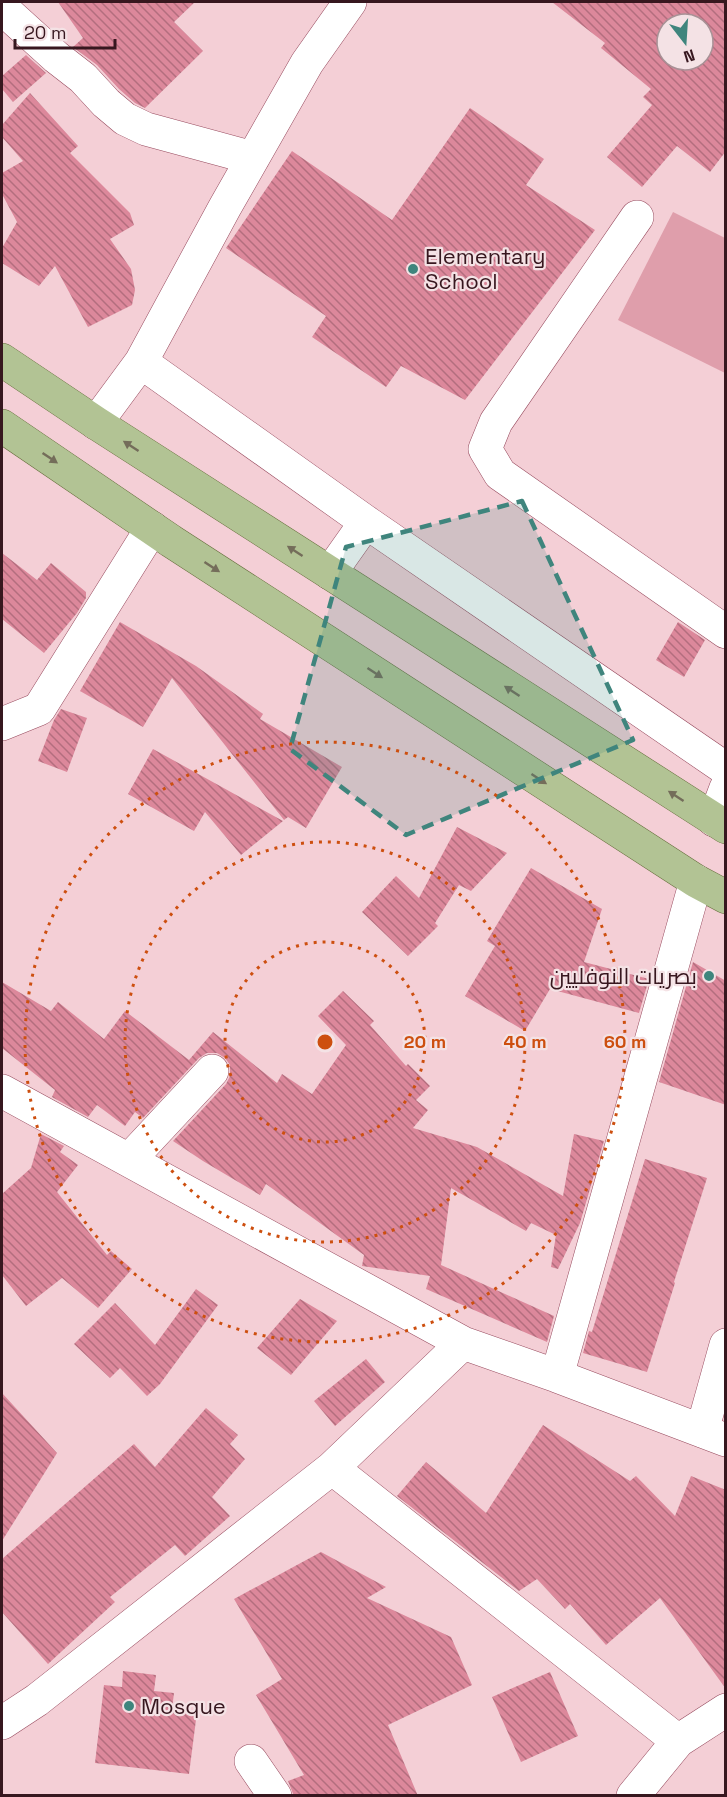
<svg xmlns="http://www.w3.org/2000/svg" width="727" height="1797" font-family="'Space Grotesk',Cairo,sans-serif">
<defs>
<pattern id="building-back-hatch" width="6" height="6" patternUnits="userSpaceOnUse" patternTransform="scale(1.5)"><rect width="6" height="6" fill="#dc889b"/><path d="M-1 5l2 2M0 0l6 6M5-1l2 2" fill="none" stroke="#b36e7e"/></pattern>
</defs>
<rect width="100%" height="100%" fill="#f4cfd6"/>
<path fill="#df9eab" d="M673 212 725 238V373L618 320Z"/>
<path fill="url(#building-back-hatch)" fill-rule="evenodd" d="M58 2H195L174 22 203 51 145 108 135 103 119 89 97 65 73 47 83 38Z
M552 2H726V151L710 172 677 146 642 187 607 157 652 105 643 97 651 89 601 48 605 43ZM667 24H703V60H667Z
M26 55 46 73 13 102 2 89V76Z
M30 93 78 146 70 153 130 213 134 225 110 239 131 269 135 290 132 305 88 327 55 266 39 286 2 263V248L17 222 2 194V173L23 161 2 137V125Z
M470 108 544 159 526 185 595 230 465 400 401 366 386 387 312 337 326 316 226 248 292 151 392 220Z
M2 553 37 580 51 563 86 592V598L77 613 44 653 2 619Z
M120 622 196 666 263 714 260 719 342 767 306 828 288 817 284 820 172 678 143 727 80 691Z
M678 622 705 640 684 677 656 660Z
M61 709 87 718 67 772 38 761 54 720Z
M153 749 220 786 283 821 241 855 205 812 194 831 128 794Z
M457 827 507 853 471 891 459 885 435 923 438 926 408 956 362 912 396 876 419 898Z
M531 868 602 909 584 962 649 979 639 1013 550 989 525 1031 465 996 495 946 487 941Z
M693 962 726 981V1105L659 1082Z
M2 982 51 1011 58 1002 104 1039 125 1011 189 1060 213 1032 277 1083 282 1074 312 1094 346 1045 318 1016 343 991 374 1021 370 1025 406 1066 408 1064 430 1086 416 1100 428 1110 413 1128 477 1147 563 1196 574 1134 604 1141 580 1223 558 1269 551 1267 556 1235 531 1223 526 1231 451 1188 441 1265 554 1316 547 1342 426 1289 430 1276 362 1266 364 1255 266 1184 260 1195 203 1161 173 1141 226 1084 230 1076V1065L225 1058 217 1053H207L199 1058 143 1118 135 1112 125 1126 97 1105 88 1117 52 1097 55 1090 2 1048Z
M41 1134 64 1146 60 1152 78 1165 57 1192 107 1255 111 1251 132 1269 98 1308 62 1278 26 1306 2 1275V1194L31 1168Z
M645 1159 707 1178 674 1282 675 1283 647 1372 583 1353 589 1331 592 1332Z
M196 1289 218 1305 160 1384 147 1396 120 1368 110 1378 74 1344 115 1303 155 1345Z
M300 1299 337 1321 291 1375 257 1348Z
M366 1359 385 1382 335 1426 314 1401Z
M2 1393 57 1453 2 1541Z
M206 1408 238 1435 230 1444 245 1459 212 1497 230 1516 185 1556 175 1545 110 1597 115 1602 48 1664 2 1612V1559L134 1444 155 1467Z
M543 1425 630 1481 636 1476 675 1516 691 1476 726 1490V1689L660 1598 606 1645 570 1604 565 1609 537 1579 519 1591 397 1496 426 1462 486 1513Z
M321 1552 386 1587 367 1598 451 1637 472 1685 388 1725 418 1796H294L288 1781 304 1775 256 1695 282 1679 234 1599Z
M123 1671 156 1675 154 1691 174 1693 172 1709 197 1712 189 1774 95 1763 104 1685 122 1687Z
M550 1672 578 1736 521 1762 492 1697Z"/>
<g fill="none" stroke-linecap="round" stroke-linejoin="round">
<g stroke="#974a5e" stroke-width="34">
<path id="minor" d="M2 8 56 57 83 78 106 103 125 119 146 129 253 158
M637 217 496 422 485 449 500 474 726 632
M141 362 366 522 726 769
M96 423 141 362 225 207 307 63 350 2
M330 573 366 522
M2 724 39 709 152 528
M714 820 726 788
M2 1091 463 1343 557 1376 726 1440
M129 1160 212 1071
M557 1376 696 881
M702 1431 726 1345
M332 1468 678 1741
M2 1723 37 1700 332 1468 463 1343
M251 1761 275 1796
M633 1796 678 1741 726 1710"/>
</g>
<g stroke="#666d3c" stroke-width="34">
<path id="major" d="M2 360 96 423 726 827
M2 426 171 541 696 881 726 897"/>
</g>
<use href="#minor" stroke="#fff" stroke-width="33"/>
<use href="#major" stroke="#b2c394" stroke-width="33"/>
</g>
<defs><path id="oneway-solid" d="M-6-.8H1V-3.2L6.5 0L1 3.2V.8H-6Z" transform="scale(1.5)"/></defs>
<g fill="#746d5a">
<use href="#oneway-solid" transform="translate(131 446) rotate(-147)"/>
<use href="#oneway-solid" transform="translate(50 458) rotate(34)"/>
<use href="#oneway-solid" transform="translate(295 551) rotate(-147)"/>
<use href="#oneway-solid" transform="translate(212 567) rotate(33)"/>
<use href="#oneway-solid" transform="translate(375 673) rotate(33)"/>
<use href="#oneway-solid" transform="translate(512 691) rotate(-147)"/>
<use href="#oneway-solid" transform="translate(539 779) rotate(33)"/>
<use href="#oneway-solid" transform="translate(676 796) rotate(-147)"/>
</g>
<path fill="#3f857d" fill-opacity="0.2" stroke="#3f857d" stroke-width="4.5" stroke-dasharray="12 8" stroke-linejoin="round" d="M522 501 633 740 406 835 290 749 346 547Z"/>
<g fill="none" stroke="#cd4f0f" stroke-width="3" stroke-dasharray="3 6">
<circle cx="325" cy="1042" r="100"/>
<circle cx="325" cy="1042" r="200"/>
<circle cx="325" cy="1042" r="300"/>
</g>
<g fill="#3f857d" stroke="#f4e2e5" stroke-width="2">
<circle cx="413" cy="269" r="6"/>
<circle cx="709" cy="976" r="6"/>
<circle cx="129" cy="1706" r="6"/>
</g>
<g text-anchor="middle" stroke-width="4.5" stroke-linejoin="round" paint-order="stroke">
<g font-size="22" fill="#37171f" stroke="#f4e2e5" text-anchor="start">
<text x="425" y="264">Elementary<tspan x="425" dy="25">School</tspan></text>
<text x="697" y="984" text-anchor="end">بصريات النوفليين</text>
<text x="141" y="1714">Mosque</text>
</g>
</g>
<circle cx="325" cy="1042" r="9" fill="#cd4f0f" stroke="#f4e2e5" stroke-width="3"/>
<g font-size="18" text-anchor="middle" font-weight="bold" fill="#cd4f0f" stroke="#f4e2e5" stroke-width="4.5" stroke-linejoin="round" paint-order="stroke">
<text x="425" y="1048">20 m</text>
<text x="525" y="1048">40 m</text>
<text x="625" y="1048">60 m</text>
</g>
<rect width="727" height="1797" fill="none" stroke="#37171f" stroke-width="6"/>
<g transform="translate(685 42) rotate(163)"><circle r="28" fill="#f4e2e5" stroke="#a89196" stroke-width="1.5"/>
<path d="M0-4.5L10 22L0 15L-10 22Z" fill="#3f857d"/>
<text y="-9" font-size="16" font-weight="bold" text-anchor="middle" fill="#37171f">N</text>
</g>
<path d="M15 39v9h100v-9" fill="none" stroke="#37171f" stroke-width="3"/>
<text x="24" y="39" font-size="18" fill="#37171f" stroke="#f4e2e5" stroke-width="4.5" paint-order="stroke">20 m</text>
</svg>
